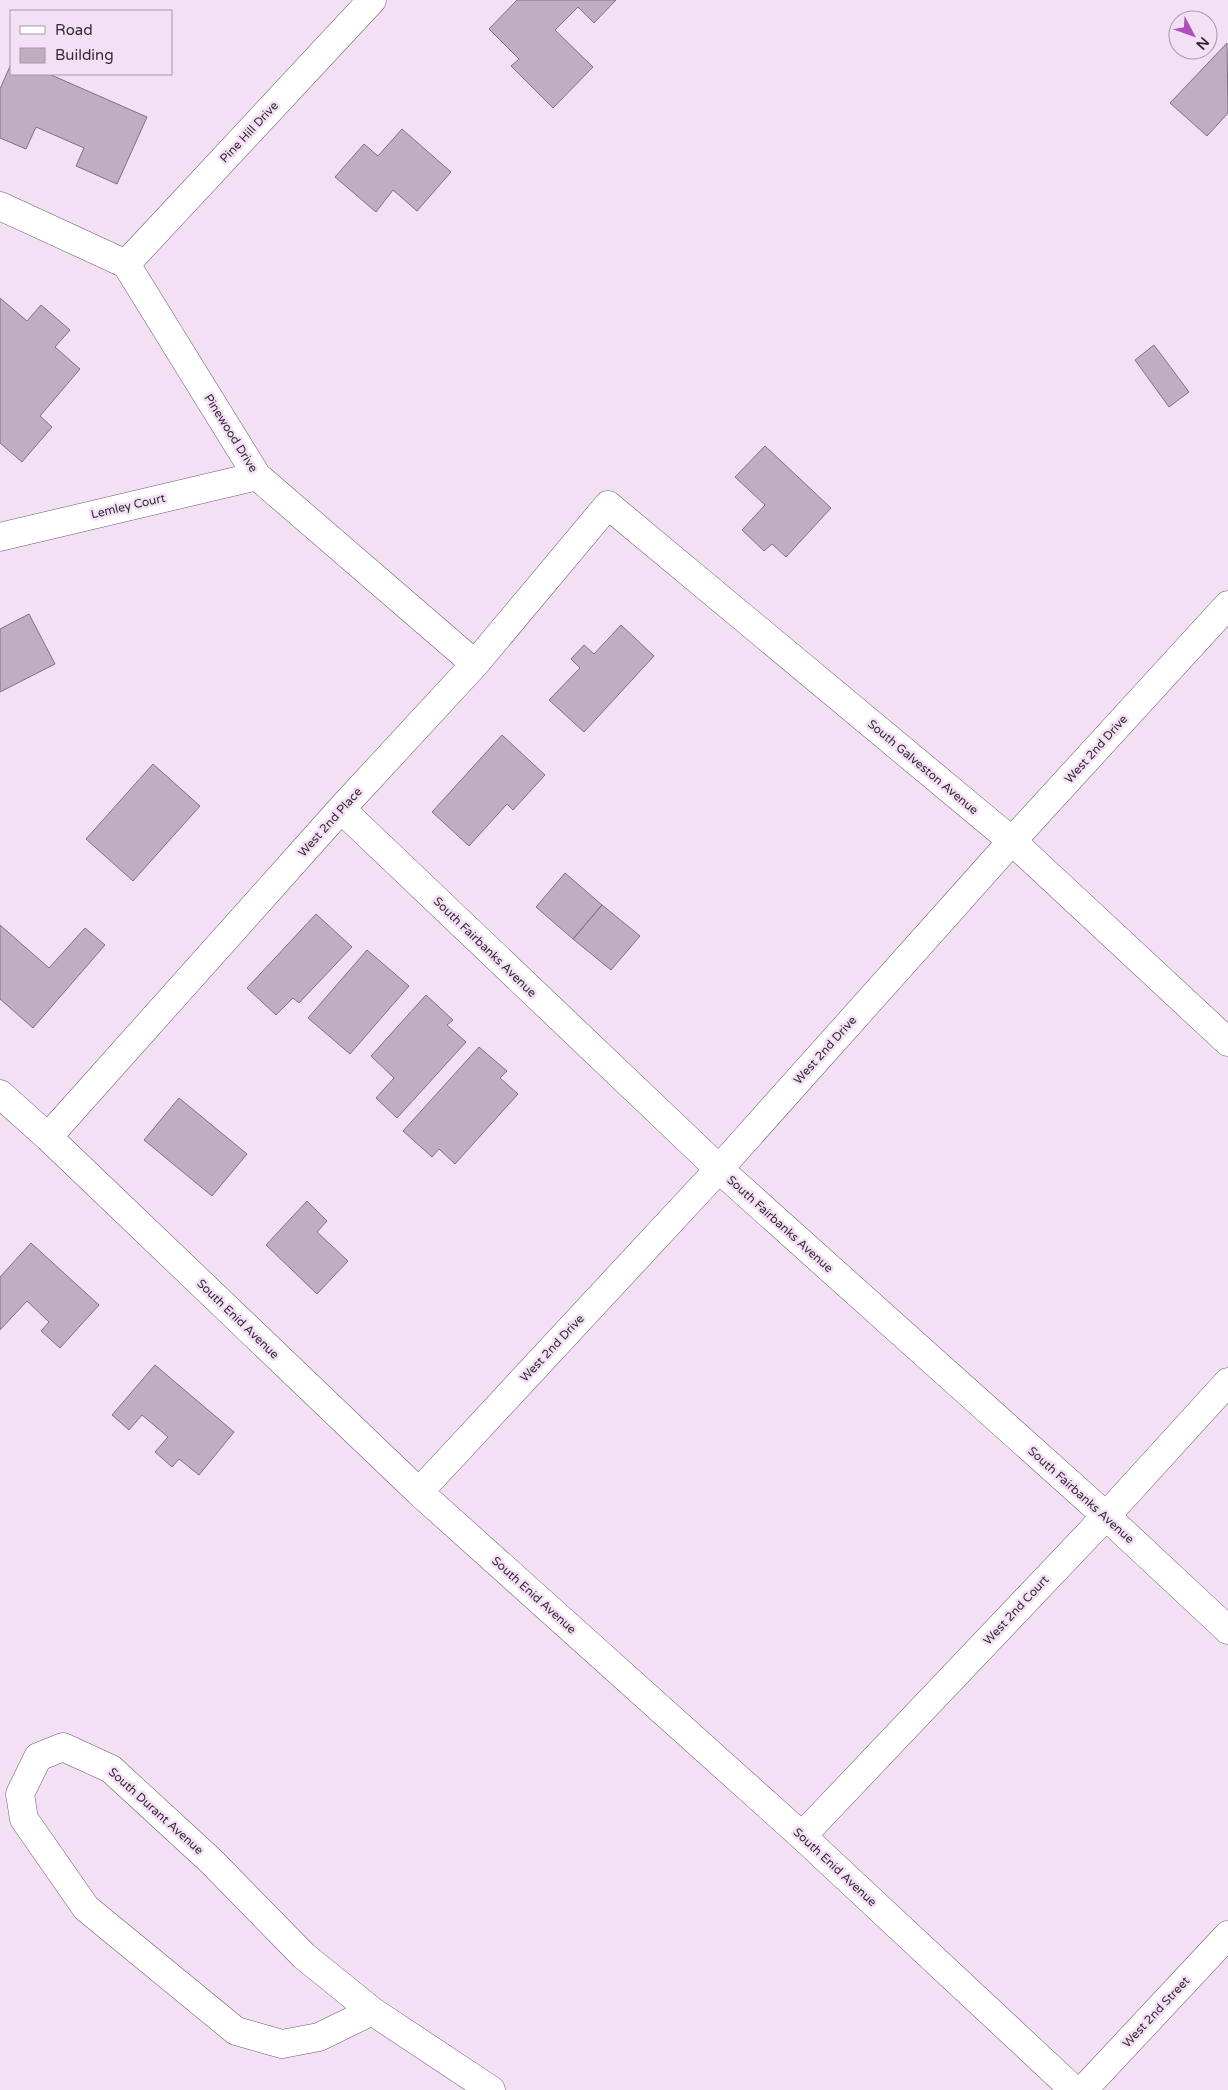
<svg xmlns="http://www.w3.org/2000/svg" width="1228" height="2090" font-family="'Varela Round',sans-serif">
<rect width="100%" height="100%" fill="#f3e0f5"/>
<path fill="#bfadc1" stroke="#817083" d="M517 0H616L594 23 578 7 555 30 593 67 553 108 511 66 519 59 489 29Z
M1227 43 1228 113 1207 136 1170 103Z
M11 64V74H49L147 117 117 184 76 166 84 148 36 127 26 149 0 138V89Z
M402 129 451 172 417 211 393 190 376 212 335 177 364 144 378 156Z
M0 298 27 321 41 305 70 330 55 347 80 369 40 416 52 427 22 462 0 443Z
M1154 345 1189 392 1169 407 1135 360Z
M765 446 831 508 786 557 772 544 764 551 742 530 765 505 735 477Z
M29 614 55 664 0 692V629Z
M621 625 654 656 584 732 549 700 580 668 571 659 584 645 594 654Z
M502 735 545 775 513 810 507 804 469 846 432 812Z
M153 764 200 806 133 881 86 839Z
M565 873 602 905 573 939 536 907Z
M602 905 640 936 611 970 573 939Z
M316 914 352 947 299 1003 293 998 276 1015 247 988Z
M0 925 49 968 85 928 105 945 33 1028 0 999Z
M367 950 409 986 350 1054 308 1018Z
M426 995 453 1020 447 1025 466 1042 397 1118 376 1098 394 1078 371 1056Z
M479 1047 507 1071 500 1078 518 1094 455 1164 439 1149 432 1157 403 1131Z
M179 1098 247 1154 212 1196 144 1140Z
M307 1201 327 1221 317 1232 348 1261 317 1294 266 1245Z
M31 1243 99 1305 60 1348 41 1331 49 1322 27 1301 0 1330V1277Z
M155 1365 234 1432 199 1475 179 1459 172 1467 155 1452 168 1437 142 1415 129 1430 112 1415Z"/>
<g fill="none" stroke-linecap="round" stroke-linejoin="round">
<g stroke="#6c5b6e" stroke-width="29">
<path id="minor" d="M0 206 126 264 257 476 475 664
M126 264 372 0
M0 537 257 476
M341 809 719 1169 1106 1516 1228 1630
M0 1094 48 1137 419 1492 802 1836 1074 2090
M48 1137 341 809 475 664 608 505 1012 841 1228 1042
M419 1492 719 1169 1012 841 1228 605
M802 1836 1106 1516 1228 1382
M372 2011 319 2037 282 2044 236 2031 86 1908 24 1819 20 1794 38 1757 63 1747 111 1769 211 1861 304 1956 372 2011 491 2090
M1083 2090 1228 1935"/>
</g>
<use href="#minor" stroke="#fff" stroke-width="28"/>
</g>
<g text-anchor="middle" stroke-width="5" stroke-linejoin="round" paint-order="stroke">
<g font-size="12" fill="#322b33" stroke="#f3e0f5">
<text transform="translate(249 132) rotate(-47)" y="4">Pine Hill Drive</text>
<text transform="translate(231 433) rotate(58)" y="4">Pinewood Drive</text>
<text transform="translate(128 506) rotate(-13)" y="4">Lemley Court</text>
<text transform="translate(1096 749) rotate(-48)" y="4">West 2nd Drive</text>
<text transform="translate(923 767) rotate(40)" y="4">South Galveston Avenue</text>
<text transform="translate(330 822) rotate(-48)" y="4">West 2nd Place</text>
<text transform="translate(485 947) rotate(44)" y="4">South Fairbanks Avenue</text>
<text transform="translate(825 1050) rotate(-48)" y="4">West 2nd Drive</text>
<text transform="translate(780 1224) rotate(42)" y="4">South Fairbanks Avenue</text>
<text transform="translate(238 1319) rotate(44)" y="4">South Enid Avenue</text>
<text transform="translate(552 1348) rotate(-47)" y="4">West 2nd Drive</text>
<text transform="translate(1081 1495) rotate(42)" y="4">South Fairbanks Avenue</text>
<text transform="translate(534 1595) rotate(42)" y="4">South Enid Avenue</text>
<text transform="translate(1016 1610) rotate(-47)" y="4">West 2nd Court</text>
<text transform="translate(156 1811) rotate(42)" y="4">South Durant Avenue</text>
<text transform="translate(835 1867) rotate(43)" y="4">South Enid Avenue</text>
<text transform="translate(1156 2012) rotate(-47)" y="4">West 2nd Street</text>
</g>
</g>
<rect x="10" y="10" width="162" height="65" fill="#f3e0f5" stroke="#a698a7"/>
<rect x="20" y="26" width="25" height="8" fill="#ffffff" stroke="#a698a7"/>
<text x="55" y="35" font-size="15" fill="#322b33">Road</text>
<rect x="20" y="48" width="25" height="15" fill="#bfadc1" stroke="#a698a7"/>
<text x="55" y="60" font-size="15" fill="#322b33">Building</text>
<g transform="translate(1193 35) rotate(131)"><circle r="24" fill="#f3e0f5" stroke="#a698a7"/>
<path d="M0-4L9 19L0 12L-9 19Z" fill="#ad50ba"/>
<text y="-8" font-size="14" font-weight="bold" text-anchor="middle" fill="#322b33">N</text>
</g>
</svg>
